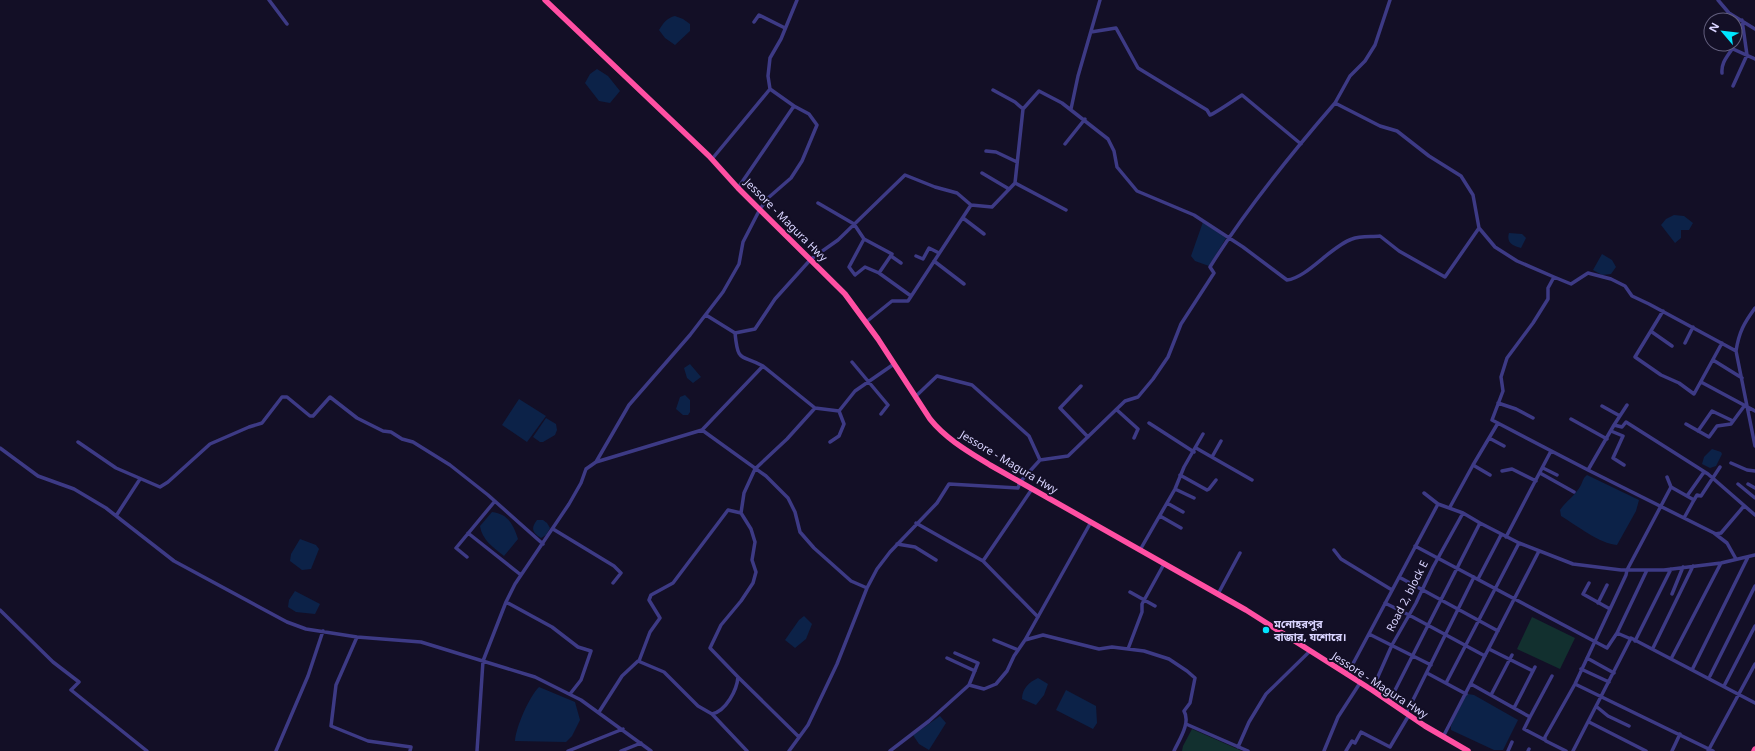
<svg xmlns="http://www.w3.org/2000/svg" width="1755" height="751" font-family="'Noto Sans','Noto Sans Bengali',sans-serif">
<rect width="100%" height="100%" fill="#130f26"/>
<path fill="#12302f" d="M1532 617 1575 638 1560 669 1517 649Z
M1192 729 1242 751H1182L1183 746Z"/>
<path fill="#0c2248" d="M675 16 683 19 690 24V31L675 45 665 38 659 30C664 22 667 18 675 16Z
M597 69 608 76 620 91 610 103 599 101 585 83 590 74Z
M1674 215 1684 216 1693 223 1689 230H1681V238L1675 243 1661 225 1666 219Z
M1203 222 1226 238 1209 266 1195 261 1191 256Z
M1509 233 1522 234 1526 238 1521 248C1513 246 1506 243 1509 233Z
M1602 254 1612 260 1616 267 1611 274 1602 275 1593 270Z
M690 364 701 377 693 383 687 378 684 368Z
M685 395 690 400V412L688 415H683L676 409 680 397Z
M519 399 546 416 527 442 502 425Z
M546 418 556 424 557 430 555 435 543 442H540L533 437Z
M1712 449 1721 452 1722 454 1716 466 1710 468 1702 464 1704 457Z
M1587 475 1639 500 1636 511 1617 545C1600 544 1576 525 1561 516L1560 510C1566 501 1576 495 1581 485 1583 481 1583 478 1587 475Z
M492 512C508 514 513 524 518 539L504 556C493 547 482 540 480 526Z
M537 520H543L547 523 550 528 546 535 541 538C533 533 530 529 537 520Z
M300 539 316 545 319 549 311 569 302 570 290 561 291 554Z
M295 591 320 604 315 614 296 612 288 607 289 600Z
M804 616 812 624 806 639 795 648 785 640 799 620Z
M1038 678 1048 684 1044 695 1036 705 1022 699C1022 689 1029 682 1038 678Z
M539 687 575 702 580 720 572 736 566 742 515 741C516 727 529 697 539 687Z
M1066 690 1096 706 1097 723 1093 729 1056 710Z
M1468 694 1474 695 1518 720 1503 750H1494L1451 730V726C1455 716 1458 701 1468 694Z
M940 716 946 723 929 750 919 744 913 735Z"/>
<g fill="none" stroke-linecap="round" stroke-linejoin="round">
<path stroke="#3d3a85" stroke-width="3.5" d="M269 0 287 24
M1390 0 1375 45 1365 61 1350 76 1335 103 1380 126 1397 131 1429 156 1461 176 1473 195 1479 228
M1718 0 1729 13 1755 29
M754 22 759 15 785 28
M1091 32 1116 28 1138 68 1207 110 1210 115C1214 114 1236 99 1242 95L1301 144
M1722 44 1755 59
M1722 73C1721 63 1727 57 1732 49
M1733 86 1747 55 1742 20
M993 90 1015 102 1023 109
M1071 109 1078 76 1100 0
M1065 144 1085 119
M986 151 996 152 1017 162
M712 159 770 89
M982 173 1009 189
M1015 183 1066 210
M738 188 794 106 770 89 768 76 770 58 781 39 797 0
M818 203 854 224 864 239 892 254 879 273
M963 218 984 234
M864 239 849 267 855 275 865 267 879 273 911 296
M891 256 901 263
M916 256 923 259 929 248 939 253
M934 261 964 284
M1554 277 1571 284 1588 273 1611 279 1625 286 1632 296 1649 304 1736 351
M1755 308C1744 323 1739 332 1736 351L1755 446
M1663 311 1635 357 1661 375 1679 383 1694 394 1722 343
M706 315 735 333 755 329 775 299 811 259 838 240 905 175 935 187 957 193 971 205
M866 322 892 301H908L971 205 992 207 1015 183 1023 109 1039 91 1062 103 1108 139 1114 151 1117 167 1137 191 1194 215 1243 247 1287 280C1307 278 1331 246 1352 239 1360 236 1372 237 1380 236L1399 251 1445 277 1479 228 1495 247 1517 261 1554 277 1548 288V299L1533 323 1507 358 1501 377 1503 391 1492 420 1588 470 1714 533 1727 543 1736 559
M1652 332 1672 346
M1685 343 1693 327
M1713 360 1742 378
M852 362 888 405 881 414
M763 366 815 408
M1701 382 1755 411
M1081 386 1060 408 1088 437
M915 397 937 376 972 385 1029 436 1040 460
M1498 403 1516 409 1533 418
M1602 406 1620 416
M1117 410 1138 429 1134 438
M1571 419 1607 439
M1149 423 1194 452
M1686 424 1709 437 1717 426 1731 424 1745 405
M1614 425 1627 405
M702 430 766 476 788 498 795 512 800 532 814 548 851 581 867 588
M1611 431 1623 436 1613 458 1624 465
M1698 431 1712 411 1733 421
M1489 438 1504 446
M78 442 116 468 160 487 168 482 210 444 249 427 262 423 282 397H287L310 416H313L330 397 357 418 383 431 391 432 402 439 413 442 450 465 488 495 543 544
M830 442 839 436 844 424 839 411
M0 448 38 476 74 489 106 508 174 561 287 622 306 629 357 637 421 642 535 677 581 700 651 751
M1196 448 1252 480
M1212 457 1221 441
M596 462 702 430 763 366C740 354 738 363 735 333
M1731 463 1747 470 1755 471
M1473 465 1490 475
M1543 468 1557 475
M1588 470 1614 425 1622 427 1626 422 1708 474 1755 515
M1502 471 1512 469 1536 481
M1540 473 1574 492
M1180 475 1207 490 1209 489 1216 480
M1738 484 1755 498
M1748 484 1755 488
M1671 487 1694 500 1684 518
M1175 489 1194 498
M1424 493 1438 504 1463 513 1480 523 1519 543 1573 564 1621 570H1664L1721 563 1755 555
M1687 496 1704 472
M1694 500 1697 495 1701 496 1720 467
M1167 503 1183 512
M1450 507 1473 465 1498 423
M116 516 140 479
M1160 516 1181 528
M916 523 983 561 1038 617
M553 529 614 566 621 573 613 583
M468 533 521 575
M1715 534 1721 533 1744 506
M1506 537 1551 451
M897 544 915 547 936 560
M1415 546 1607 648 1617 633 1647 570
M1140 550 1175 489 1184 467 1203 434
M1334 550 1341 559 1392 590
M467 557 456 548 495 501
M983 561 1032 489
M1399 577 1498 631
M1478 579 1501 535
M1589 583 1583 594 1610 609
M1130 592 1155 606
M1218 594 1240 553
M1672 594 1683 567
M506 602 552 627 578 647 591 651 581 680 570 694
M1385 603 1409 615 1485 656
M1598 603 1607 585
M0 610 53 662 79 682 71 690 147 751
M1617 633 1631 639
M1369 634 1431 665
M357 637 336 685 331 726 368 741 411 747 410 751
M994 640 1018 650
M1025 640 1091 522
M1635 641 1671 569
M1653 648 1693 566
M1128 649 1142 612V604L1164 564
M1489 649 1533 671
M955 653 978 663 969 685
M1672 657 1721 563
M947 658 975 671
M1587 658 1614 673
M639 661 650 632 660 618 649 600 651 595 673 583 728 510 741 513
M1581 669 1609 682
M1692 670 1748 557
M1427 673 1466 694
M1347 675 1438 504
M1710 676 1755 586
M738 677 799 737
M1446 683 1519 543
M1471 684 1530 717 1524 729 1545 740
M1575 684 1713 751
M1724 686 1755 626
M1372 690 1392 645 1416 603 1433 567 1463 513
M1491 695 1512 655
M1389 702 1480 523
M1597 707 1608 716 1629 726
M1514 708 1535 667
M599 712 622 676 638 661 664 672 698 706 712 714C726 711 737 690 738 677L710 648 721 625 741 601 753 583 756 572 752 560 755 542 751 529 741 513 744 493 755 469 787 439 815 408 839 411 855 391 894 364
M712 714 747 751
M1406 714 1474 577
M1530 717 1552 676
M1589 722 1646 751
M1186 724 1248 751
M1443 737 1539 551
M1238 747 1249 722 1266 694 1310 651
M276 751 308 676 323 631
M477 751 483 661 506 602 515 584 569 504 581 483 586 469 596 462 629 405 690 335 723 292 739 264 743 242 760 209 768 198 791 178 802 161 817 125 809 114 794 106
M568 751 623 729
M621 751 641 743
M789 751 808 725 837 664 867 588 877 569 890 552 937 503 949 484 1018 488 1020 482 1040 460 1068 456 1125 401 1138 397 1153 379 1168 357 1181 324 1214 273 1210 267C1246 209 1290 155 1335 103
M890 751 929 721 969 685 984 689 996 684 1007 671 1014 656 1025 640 1043 635 1099 649 1112 647 1144 651 1169 659 1187 671 1195 678 1190 703 1184 711C1191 723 1179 740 1174 751
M1324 751 1338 717 1360 683
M1346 751 1352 741 1355 743 1361 732 1390 747 1409 715
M1508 751 1512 742
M1528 751 1529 749
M1566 751 1546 741 1545 740V737L1575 684 1626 575 1627 570 1671 487 1667 477
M1573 751 1631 638 1755 703
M1672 751 1680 734
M1708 751 1755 664"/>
<path stroke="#ff4fa3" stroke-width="5.5" d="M545 0 709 156 738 188 845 294 878 339 930 419C946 439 969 452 990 465L1246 610 1372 690 1425 726 1468 751
M1754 751 1755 749"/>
</g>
<circle fill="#00e5ff" stroke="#130f26" stroke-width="1.5" cx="1266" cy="630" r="4"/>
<g text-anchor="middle" stroke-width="4" stroke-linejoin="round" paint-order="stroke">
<g font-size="11" fill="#d9d4ff" stroke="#130f26">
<text transform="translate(786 220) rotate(45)" y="4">Jessore - Magura Hwy</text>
<text transform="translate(1009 462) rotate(31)" y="4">Jessore - Magura Hwy</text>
<text transform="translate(1407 596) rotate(-63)" y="4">Road 2, block E</text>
<text transform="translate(1380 685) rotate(33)" y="4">Jessore - Magura Hwy</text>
</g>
<g font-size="11" font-weight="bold" fill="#d9d4ff" stroke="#130f26" text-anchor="start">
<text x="1274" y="628">ম‌ন‌োহরপুর<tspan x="1274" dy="13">বাজার, যশ‌োরে।</tspan></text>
</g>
</g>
<g transform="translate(1723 32) rotate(298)"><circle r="19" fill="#130f26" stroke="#625e7d"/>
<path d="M0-3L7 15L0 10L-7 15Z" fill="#00e5ff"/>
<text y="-6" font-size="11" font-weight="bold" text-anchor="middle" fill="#d9d4ff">N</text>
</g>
</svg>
